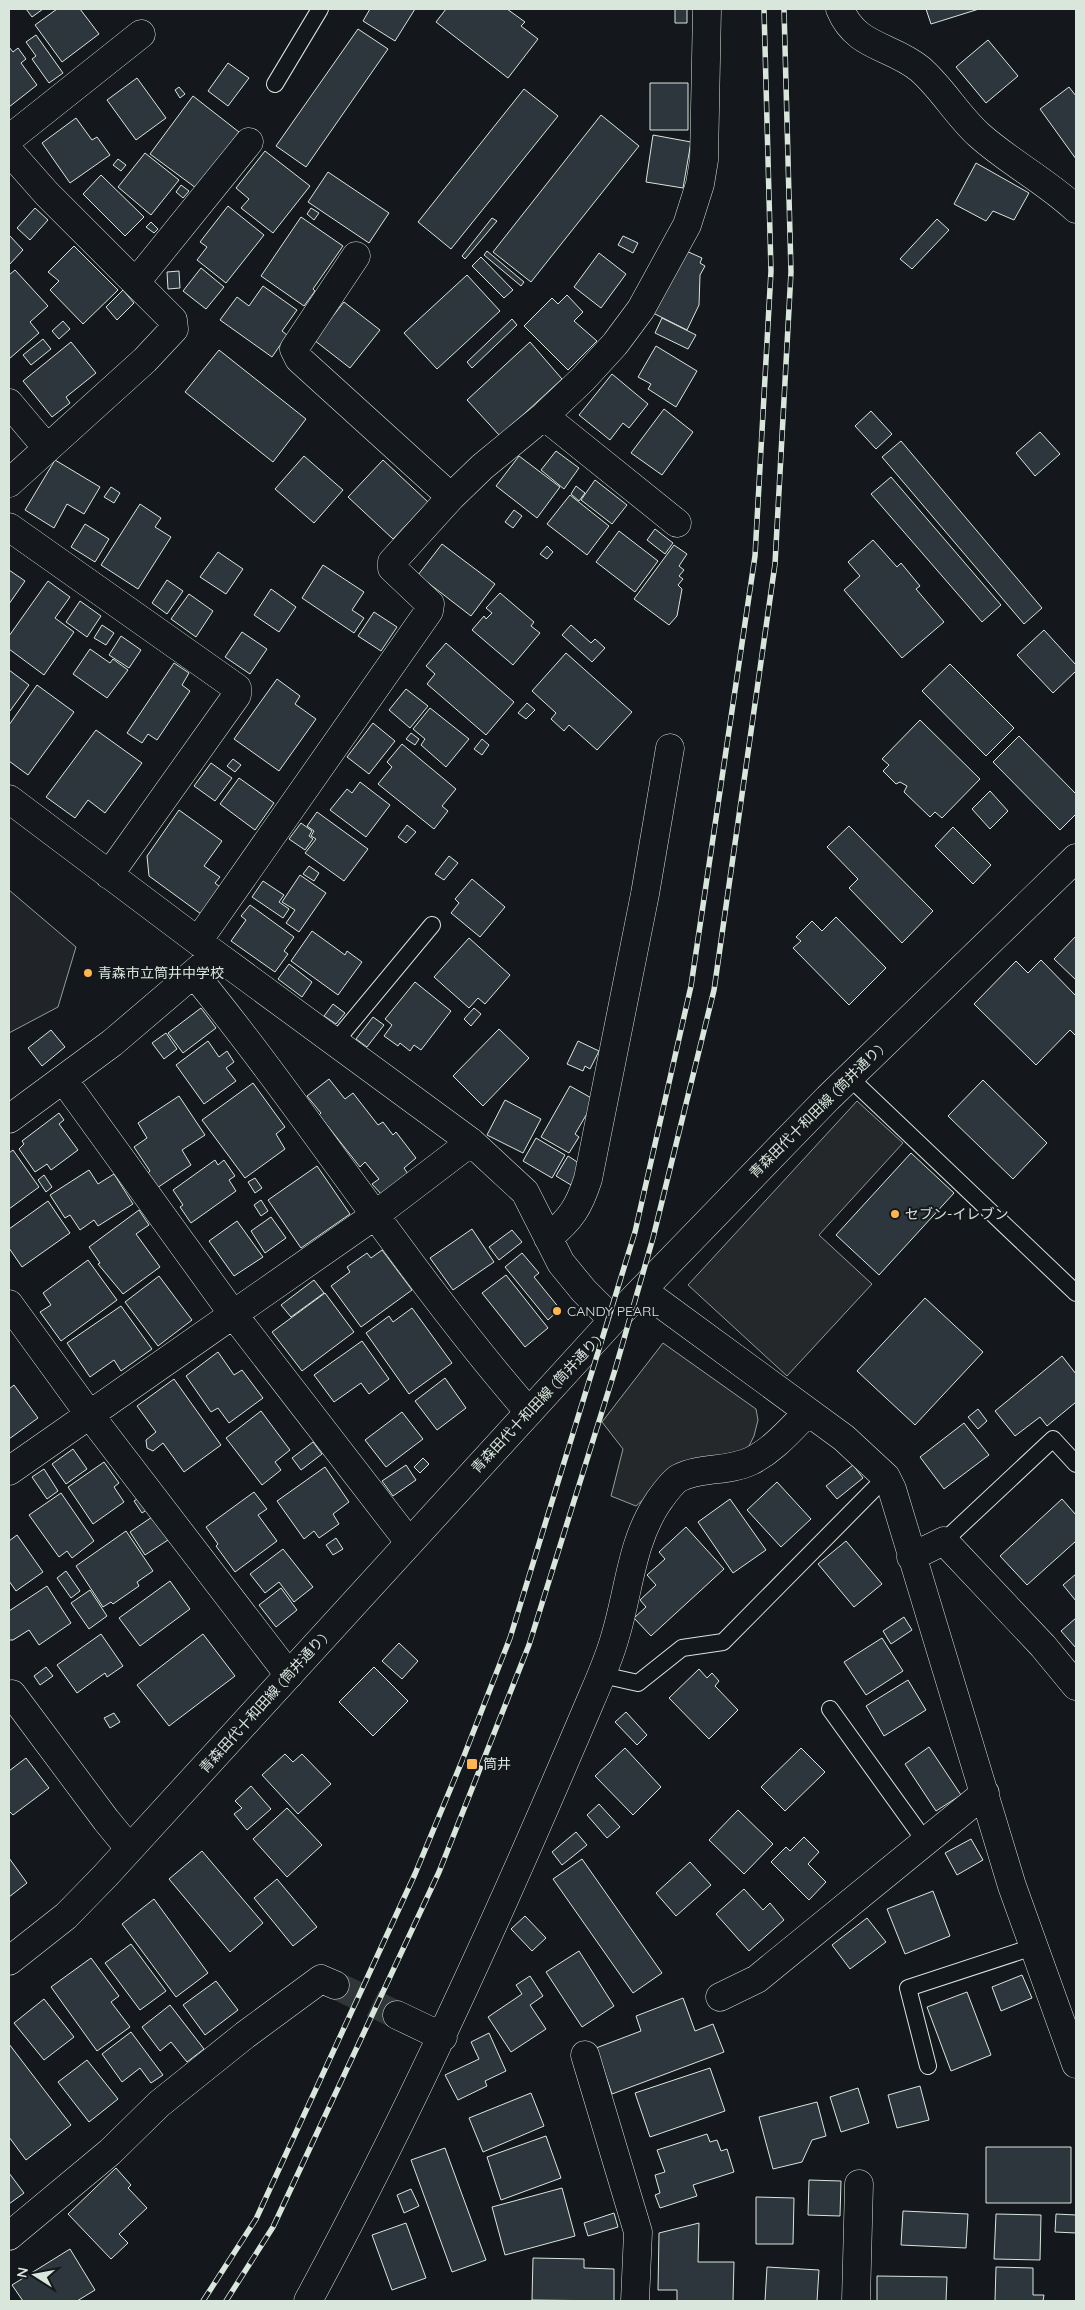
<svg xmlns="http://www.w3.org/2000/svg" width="1085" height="2310" font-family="Quicksand,'Noto Sans JP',sans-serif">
<rect width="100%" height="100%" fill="#14181c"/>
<path fill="#202428" stroke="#939e99" d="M9 890 76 947 58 1007 9 1033Z"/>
<path fill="#24282b" stroke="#939e99" d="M857 1101 903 1143 819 1235 872 1284 787 1376 688 1285Z
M663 1343 756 1409 758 1420 754 1436 747 1450 720 1462 688 1460 636 1506 611 1496 623 1449 602 1422Z"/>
<path fill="#2c363c" stroke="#d8e6dc" d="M26 9H43L32 17Z
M57 9H80L99 34 62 62 35 25Z
M370 9H415L395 41 363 21Z
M446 9H507L525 22 521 26 538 39 508 78 436 22Z
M675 9H687V23H675Z
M926 9H979L931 24Z
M358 29 388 49 306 167 276 146Z
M36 35 63 73 49 83 32 59 36 56 26 42Z
M988 40 1018 76 986 103 956 67Z
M9 47 13 52 18 48 26 59 21 63 37 85 9 107Z
M228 63 249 78 228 106 208 91Z
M137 78 166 118 136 140 107 100Z
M650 83H688V130H650Z
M179 87 185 94 180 98 175 90Z
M1069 87 1076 96V159L1040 109Z
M524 89 558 116 451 249 418 222Z
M193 96 239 132 196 188 150 154Z
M601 115 639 146 531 282 493 252Z
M76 118 92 140 97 137 110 155 70 183 42 143Z
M653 135 691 142 683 188 646 182Z
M265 151 310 186 273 233 241 208 249 199 236 188Z
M145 153 179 180 151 215 118 187Z
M118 159 126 165 121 171 113 165Z
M976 163 1029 193 1014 220 993 211 986 221 954 204Z
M328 172 389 213 369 243 308 202Z
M101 175 144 217 125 236 83 194Z
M181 185 189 191 183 198 176 192Z
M228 206 264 235 226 283 197 260 207 247 200 242Z
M35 208 48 220 30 240 17 228Z
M311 208 319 213 314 220 307 214Z
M301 217 343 246 313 289 315 291 304 306 261 276Z
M492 218 497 221 465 259 462 256Z
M937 219 949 230 912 269 900 259Z
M151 222 158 229 154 233 146 227Z
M9 235 23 250 9 265Z
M623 236 638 243 633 253 618 245Z
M74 246 118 290 83 324 50 290 59 281 48 272Z
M684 250 702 258 700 263 705 266 700 275 699 305 687 330 653 313Z
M487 251 524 282 521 286 484 255Z
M599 253 626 274 601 308 574 287Z
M481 257 513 290 504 298 472 266Z
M201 268 224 287 206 309 183 291Z
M15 270 48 306 30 322 39 333 9 359V275Z
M179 271 180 288 168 289 167 272Z
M467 275 500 311 437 369 404 333Z
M263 286 297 310 282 331 287 335 272 357 220 320 237 297 249 306Z
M123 290 134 303 117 320 106 307Z
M567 295 583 312 574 321 597 341 568 370 524 326 552 298 558 304Z
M344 302 380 330 350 368 314 340Z
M662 318 696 335 688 349 655 333Z
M512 319 517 325 472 368 467 362Z
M63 321 70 329 59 339 52 331Z
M43 339 51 349 31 365 23 355Z
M71 342 96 373 66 397 70 403 52 417 23 381Z
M530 342 562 379 500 436 467 400Z
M656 346 697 371 676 407 648 389 651 384 638 377Z
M219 350 306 419 273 462 185 392Z
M612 374 648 404 629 428 623 423 610 440 579 415Z
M664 409 693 432 662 475 631 453Z
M871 411 892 434 876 449 855 426Z
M1040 432 1060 454 1035 476 1016 453Z
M901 441 1042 608 1024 624 882 457Z
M556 451 579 468 564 489 541 470Z
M304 456 343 490 314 523 275 489Z
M519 456 560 487 537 518 496 486Z
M55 460 100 487 84 514 67 504 54 528 25 510Z
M383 460 428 502 393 539 348 497Z
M891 477 1001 605 982 622 871 494Z
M595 480 627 505 612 524 581 500Z
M576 486 585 493 579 501 571 494Z
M111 487 120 493 114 503 104 497Z
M570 495 609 526 587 555 547 524Z
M140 504 161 518 155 527 171 537 138 589 101 565Z
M514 510 522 516 513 528 505 522Z
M85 524 109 539 95 562 71 547Z
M655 529 673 543 665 554 647 540Z
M619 531 658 561 635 592 596 562Z
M873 540 897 567 901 563 920 586 916 589 944 622 902 658 844 590 860 576 848 562Z
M442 544 495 584 471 616 418 575Z
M674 545 687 554 679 566 684 570 679 576 683 579 678 585 682 589 677 616 669 625 634 599Z
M547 546 553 552 547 559 540 554Z
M218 552 243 569 226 594 200 577Z
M323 565 364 592 352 610 364 618 354 633 302 598Z
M9 570 25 581 9 604Z
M167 580 183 591 167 614 152 603Z
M48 581 70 597 55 618 74 632 44 675 9 649V636Z
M271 589 296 607 279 632 254 615Z
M500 593 534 622 531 626 540 633 513 665 472 630 484 616 486 619 492 613 486 608Z
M189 594 213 611 196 637 171 619Z
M80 601 101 616 87 637 66 622Z
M374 612 397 627 381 651 358 636Z
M102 625 114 633 106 645 94 638Z
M571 625 591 643 595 639 605 648 592 662 562 635Z
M1044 630 1076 665V671L1053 693 1017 655Z
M242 632 267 649 250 674 225 657Z
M121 636 141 650 129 668 109 655Z
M446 643 514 702 486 735 427 684 435 674 426 666Z
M90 649 110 663 113 659 128 670 107 698 73 674Z
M566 653 632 712 597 750 569 725 564 731 551 719 556 713 532 691Z
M174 663 189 673 182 685 190 691 157 740 148 734 142 743 127 733Z
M950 664 1014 728 986 756 922 691Z
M9 670 29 685 10 711 9 710Z
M277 679 300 696 295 704 316 719 279 771 234 739Z
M37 685 74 712 28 775 9 761V725Z
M406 689 428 706 410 728 389 710Z
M527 703 535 710 526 719 518 713Z
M430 708 469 739 446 767 421 745 425 739 413 729Z
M920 720 980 779 942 818 935 812 930 817 904 792 907 786 900 782 896 784 883 771 889 765 882 759Z
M373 723 395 741 369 774 347 757Z
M96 730 142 763 105 813 88 800 75 818 46 797Z
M411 733 419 739 415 745 406 739Z
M1019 736 1076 794V814L1060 830 993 762Z
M482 739 489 745 482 755 474 749Z
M402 744 456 789 442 806 448 811 434 829 378 784 392 767 387 762Z
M233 759 241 765 235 772 227 766Z
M211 763 232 778 215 801 194 786Z
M239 778 274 803 255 830 220 804Z
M360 782 390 805 366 837 330 810 347 789 352 793Z
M990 791 1008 811 990 829 972 809Z
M179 810 222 841 204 866 220 877 215 883 220 887 201 914 149 876 147 856Z
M317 812 368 849 344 881 305 853 316 839 311 836 314 831 307 826Z
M301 823 312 831 309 836 313 839 305 850 289 839Z
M407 825 416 832 406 843 398 837Z
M849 826 933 911 902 943 849 888 858 879 827 847Z
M953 827 991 865 973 884 935 846Z
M449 856 458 863 444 880 435 874Z
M309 866 319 873 314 881 303 874Z
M300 875 326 893 299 932 286 923 295 910 282 902Z
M472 879 505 907 480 937 451 913 459 903 455 899Z
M263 881 284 895 279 902 289 909 283 918 252 897Z
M250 905 294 937 284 951 288 954 275 972 231 941 246 920 241 916Z
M836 917 886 968 849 1005 793 948 801 941 796 937 812 921 822 931Z
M312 931 345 955 347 951 362 962 338 995 291 961Z
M1076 936V980L1054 959Z
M469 938 510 975 485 1004 478 998 469 1008 434 977Z
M1041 960 1076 996V1036L1070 1030 1036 1065 974 1004 1016 961 1028 973Z
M289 964 312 982 302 997 278 979Z
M415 982 451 1011 421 1050 414 1045 410 1051 400 1043 398 1046 384 1036 392 1025 385 1019Z
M333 1004 345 1013 336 1024 324 1016Z
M201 1008 216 1028 183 1053 168 1033Z
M474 1008 481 1014 471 1026 464 1019Z
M373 1017 384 1025 367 1047 356 1039Z
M499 1029 529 1058 483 1106 453 1076Z
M51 1030 65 1047 42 1066 28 1048Z
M166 1033 177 1049 164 1059 152 1043Z
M208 1041 219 1057 227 1051 234 1062 226 1068 236 1081 204 1104 176 1065Z
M578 1041 599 1051 590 1069 585 1066 583 1071 567 1064Z
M329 1079 345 1099 353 1093 378 1125 383 1122 393 1135 396 1132 416 1158 404 1168 408 1174 382 1195 372 1184 379 1179 365 1162 360 1167 319 1115 321 1113 307 1096Z
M983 1080 1047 1143 1013 1179 948 1116Z
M253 1083 285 1127 276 1134 285 1149 245 1178 202 1120Z
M570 1086 595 1100 575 1134 579 1137 569 1153 541 1137Z
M179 1096 205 1135 182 1150 191 1165 157 1188 148 1173 150 1171 134 1147 147 1138 138 1123Z
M505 1100 541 1119 523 1153 487 1135Z
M59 1113 64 1120 59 1124 78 1150 51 1170 47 1164 35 1172 19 1149 24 1144 22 1141Z
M536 1138 565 1155 552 1178 523 1161Z
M13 1150 39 1187 9 1209V1153Z
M911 1153 954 1193 879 1275 836 1235Z
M568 1156 582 1165 571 1185 556 1176Z
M215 1160 218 1165 224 1160 235 1176 229 1180 236 1191 191 1223 180 1207 183 1205 173 1190Z
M317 1166 350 1214 301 1248 268 1200Z
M89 1170 98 1184 114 1174 133 1204 98 1226 94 1220 80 1230 70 1215 65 1218 50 1195Z
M44 1175 52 1187 46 1192 38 1180Z
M255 1178 262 1188 255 1193 248 1182Z
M261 1200 268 1211 261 1216 254 1205Z
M48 1201 70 1233 22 1267 9 1248V1229Z
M139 1210 149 1225 136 1234 160 1267 123 1294 98 1264 100 1263 89 1247Z
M271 1217 286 1238 265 1253 251 1231Z
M237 1221 263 1257 234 1276 209 1241Z
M472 1229 494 1262 453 1290 430 1258Z
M512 1230 522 1242 499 1260 489 1247Z
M382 1250 412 1290 361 1327 331 1286 350 1272 347 1267 367 1253 371 1258Z
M522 1253 539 1273 534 1277 560 1309 548 1320 505 1267Z
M88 1260 117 1300 61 1341 40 1312 51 1305 43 1293Z
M506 1275 548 1328 525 1347 482 1293Z
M159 1276 192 1320 158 1346 125 1302Z
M314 1280 324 1293 291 1317 281 1305Z
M325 1293 354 1332 302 1371 272 1332Z
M925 1298 983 1352 915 1425 857 1371Z
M121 1306 152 1349 121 1371 114 1360 90 1377 67 1343Z
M412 1308 452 1363 409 1394 366 1333 389 1316 393 1322Z
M362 1341 389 1379 369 1394 361 1383 334 1402 314 1375Z
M218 1352 234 1375 242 1370 263 1398 229 1423 218 1408 211 1412 186 1376Z
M1062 1356 1076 1374V1402L1047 1426 1040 1417 1015 1436 995 1411Z
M445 1378 466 1408 437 1430 415 1401Z
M174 1379 221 1445 184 1472 163 1443 153 1451 147 1448 146 1440 156 1432 137 1406Z
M14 1385 38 1418 9 1439V1389Z
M978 1409 987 1421 978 1429 968 1417Z
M261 1411 290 1450 275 1462 281 1470 262 1485 226 1438Z
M402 1412 423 1439 386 1467 365 1440Z
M964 1423 989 1455 944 1489 920 1457Z
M313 1442 322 1454 301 1470 292 1458Z
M73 1449 87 1469 66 1484 52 1464Z
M423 1458 429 1464 420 1473 414 1467Z
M104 1462 119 1483 114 1487 124 1502 93 1524 68 1487Z
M406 1465 416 1480 393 1496 382 1481Z
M853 1465 863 1478 837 1499 826 1486Z
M325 1467 349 1502 333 1514 339 1524 319 1538 314 1531 304 1539 277 1501Z
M44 1469 58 1491 47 1499 32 1477Z
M777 1482 811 1519 781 1547 747 1510Z
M254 1492 267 1509 258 1515 277 1541 235 1572 216 1546 218 1544 206 1527Z
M61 1493 94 1541 72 1558 67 1551 59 1557 29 1515Z
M140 1497 148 1509 142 1513 134 1501Z
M730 1499 766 1550 733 1573 698 1522Z
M1062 1499 1076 1515V1541L1027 1585 1000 1556Z
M152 1517 168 1540 145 1555 130 1532Z
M686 1527 724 1569 651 1636 634 1618 646 1607 640 1600 656 1585 647 1575 665 1559 659 1552Z
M126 1531 153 1571 137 1582 139 1586 113 1604 111 1602 103 1607 76 1566Z
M17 1535 43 1572 16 1591 9 1581V1541Z
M336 1538 343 1549 333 1555 326 1545Z
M846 1541 882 1584 854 1607 818 1564Z
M283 1549 313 1587 294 1602 279 1582 265 1593 250 1574Z
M66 1571 80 1591 71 1598 57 1578Z
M1076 1574V1601L1063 1585Z
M170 1581 190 1609 140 1646 119 1618Z
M47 1586 71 1623 39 1645 29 1630 13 1640H9V1611Z
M281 1588 297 1610 276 1627 259 1605Z
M90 1590 107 1616 89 1629 71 1603Z
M904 1617 912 1630 891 1644 883 1631Z
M1076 1618V1648L1061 1631Z
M101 1634 123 1666 107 1677 105 1673 77 1693 57 1665Z
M203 1634 235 1676 169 1726 137 1685Z
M882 1638 903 1671 866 1695 844 1662Z
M399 1643 418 1661 402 1679 382 1661Z
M46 1667 53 1676 40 1685 34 1676Z
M374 1667 408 1701 373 1736 339 1702Z
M699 1669 707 1678 712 1673 719 1681 715 1686 738 1710 709 1739 669 1698Z
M908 1680 926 1710 884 1736 866 1706Z
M626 1712 647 1735 637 1745 615 1722Z
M114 1713 120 1722 110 1728 104 1718Z
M929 1747 961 1795 936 1811 905 1764Z
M625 1748 661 1787 633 1815 595 1776Z
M801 1748 825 1772 785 1811 761 1787Z
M285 1754 293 1762 302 1754 331 1784 298 1814 262 1775Z
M26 1758 49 1788 13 1815 9 1811V1771Z
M251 1786 271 1809 247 1830 234 1814 242 1808 235 1801Z
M599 1804 620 1827 607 1838 587 1815Z
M287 1808 322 1845 287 1877 253 1839Z
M738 1810 773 1844 744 1874 709 1840Z
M576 1832 587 1845 562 1865 552 1852Z
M804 1837 819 1852 808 1864 826 1882 809 1900 771 1862 786 1847 790 1851Z
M971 1839 983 1860 957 1875 945 1853Z
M202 1851 263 1923 230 1952 169 1879Z
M9 1858 27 1883 9 1897Z
M582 1859 662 1973 633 1993 553 1879Z
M690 1862 711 1885 676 1916 656 1893Z
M277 1879 317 1927 293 1946 254 1898Z
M744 1889 763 1910 770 1903 784 1920 749 1951 716 1914Z
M933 1891 950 1936 905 1954 887 1909Z
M154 1899 208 1973 176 1997 122 1924Z
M525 1916 546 1938 532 1951 511 1929Z
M867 1918 886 1942 850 1969 832 1945Z
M131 1944 166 1991 140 2010 105 1963Z
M579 1951 614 2006 582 2027 546 1972Z
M91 1958 119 1996 111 2002 130 2027 97 2051 51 1987Z
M1022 1975 1032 1998 1001 2011 992 1987Z
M530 1976 543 1996 530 2005 546 2029 511 2052 488 2017 522 1994 516 1985Z
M216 1981 238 2010 205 2035 183 2005Z
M967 1992 991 2055 951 2071 927 2007Z
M683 1998 695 2031 713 2024 724 2052 612 2094 596 2048 641 2031 636 2016Z
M44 1999 74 2037 44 2060 14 2023Z
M170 2005 204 2049 187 2062 171 2042 160 2051 142 2027Z
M131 2032 163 2075 151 2083 140 2068 122 2082 102 2054Z
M489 2033 506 2071 485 2081 487 2086 458 2100 445 2075 479 2059 471 2042Z
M9 2044 71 2125 26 2160 9 2137Z
M87 2060 118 2099 89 2122 58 2082Z
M710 2068 725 2111 650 2137 635 2093Z
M920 2086 929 2120 897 2128 888 2095Z
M858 2088 869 2123 841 2132 830 2097Z
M531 2093 544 2126 483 2152 469 2118Z
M817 2102 826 2136 812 2140 802 2162 773 2169 759 2117Z
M707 2134 710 2142 717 2140 721 2151 727 2149 734 2172 693 2185 697 2196 660 2208 655 2195 660 2193 655 2175 665 2172 657 2150Z
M546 2136 561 2178 501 2200 487 2157Z
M986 2147H1071V2203H986Z
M445 2148 486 2260 452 2272 411 2160Z
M116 2168 131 2185 128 2188 147 2208 119 2234 128 2243 111 2259 68 2214Z
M9 2173 24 2193 9 2204Z
M809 2180 841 2181 840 2216 808 2215Z
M562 2188 575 2236 505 2255 492 2207Z
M411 2189 419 2206 404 2213 397 2195Z
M756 2197 794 2198 793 2244H756Z
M903 2211 968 2214 966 2248 901 2245Z
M614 2213 618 2227 588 2236 584 2223Z
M996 2214 1041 2215 1040 2260 994 2259Z
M1056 2214 1076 2215V2233L1055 2232Z
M406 2223 426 2278 392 2290 372 2235Z
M699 2223 698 2262H734L733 2301H677V2290H658L659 2233Z
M70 2249 95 2290 77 2301H23L12 2285Z
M533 2258 584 2259V2268L614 2269V2301L532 2300Z
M767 2267 819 2270 817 2301H765Z
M996 2267 1033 2268V2295H1044L1043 2301H995Z
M877 2276 947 2277 946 2301H877Z"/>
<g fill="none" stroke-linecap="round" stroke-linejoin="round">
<path stroke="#313739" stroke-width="28" stroke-dasharray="28 14" stroke-linecap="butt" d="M335 1985 397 2015"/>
<g stroke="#d8e6dc" stroke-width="18">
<path id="lane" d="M275 84 320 9
M335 1042 432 925
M849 1077 1076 1293
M944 1541 1053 1439 1076 1464
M602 1675 638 1683 682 1648 723 1642 886 1477
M830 1709 925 1841
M928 2066 908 1988 1033 1947"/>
</g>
<g stroke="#d8e6dc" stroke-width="29">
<path id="street" d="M840 9C856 48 891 45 920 69 942 88 957 115 979 135 1009 162 1046 181 1076 209
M9 139 141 34
M9 151 47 194 173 320 174 329 145 360 9 483
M356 256 294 349 299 359 451 497
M136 282 249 142
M9 403 47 448
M544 416 677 523
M9 527 237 688V695L109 875
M9 799 215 954 471 1142 525 1192 561 1263 584 1291 613 1320
M198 941 429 611 430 604 392 568V562L451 497 482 467 544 416 583 379 615 344 641 309 687 225 700 184 704 160 707 9
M195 975C311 1117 408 1273 529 1412
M63 1079 233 1314 409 1542
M9 1119 112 1043 207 962
M548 1238C571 1219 579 1207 588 1179L645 894 670 748
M642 1290 844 1438 886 1477 892 1489 1012 1886 1076 2064
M9 1304 89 1414 289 1675
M9 1471 374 1216 471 1142
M911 1557 944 1541 1043 1646 1076 1686
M12 1694 106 1820 129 1848
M720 1997 757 1979 985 1793
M397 2015 443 2037
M585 2055 638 2232 635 2301
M9 2236 110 2152 159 2104 245 2035 321 1979 335 1985
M308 2301C413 2107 504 1905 590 1702 599 1681 609 1659 615 1637 629 1592 631 1542 658 1502 663 1495 672 1482 679 1478 700 1467 728 1472 751 1461 773 1450 789 1431 807 1413
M856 2301 859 2184"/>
</g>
<g stroke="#d8e6dc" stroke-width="29">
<path id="primary" d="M9 1961 66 1916 105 1876 613 1320 828 1098 1076 858"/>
</g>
<use href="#lane" stroke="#14181c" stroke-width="16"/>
<use href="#street" stroke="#14181c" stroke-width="28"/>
<use href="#primary" stroke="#14181c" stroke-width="28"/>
<g stroke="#d8e6dc" stroke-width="5.5">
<path id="rail" d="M203 2301 256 2219 415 1874 462 1761 510 1638 635 1232 691 986 755 556 771 271 764 9
M226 2301 273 2227 439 1872 529 1645 615 1370 653 1238 714 990 775 564 791 272 784 9"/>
</g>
<use href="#rail" stroke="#14181c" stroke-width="4" stroke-dasharray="11" stroke-linecap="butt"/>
</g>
<g fill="#ffb74d" stroke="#14181c" stroke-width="2">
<circle cx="88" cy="973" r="5"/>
<circle cx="895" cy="1214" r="5"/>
<circle cx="557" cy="1311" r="5"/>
<rect x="466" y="1758" width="12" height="12" rx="2.5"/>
</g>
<g text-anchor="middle" stroke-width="4" stroke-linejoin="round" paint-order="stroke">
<g font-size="14" fill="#d8e6dc" stroke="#14181c" text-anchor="start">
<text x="98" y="978">青森市立筒井中学校</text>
<text x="905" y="1219">セブン-イレブン</text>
<text x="567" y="1316">CANDY PEARL</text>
<text x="483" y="1769">筒井</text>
</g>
<g font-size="14" fill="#d8e6dc" stroke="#14181c">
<text transform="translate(816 1111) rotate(-45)" y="5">青森田代十和田線 (筒井通り)</text>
<text transform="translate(536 1404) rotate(-47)" y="5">青森田代十和田線 (筒井通り)</text>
<text transform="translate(263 1703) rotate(-48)" y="5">青森田代十和田線 (筒井通り)</text>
</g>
</g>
<rect width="1085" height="2310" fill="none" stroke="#d8e6dc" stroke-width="20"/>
<g transform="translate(35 2275) rotate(281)" stroke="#14181c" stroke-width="4" paint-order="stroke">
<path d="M0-4L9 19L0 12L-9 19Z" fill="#d8e6dc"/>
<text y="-8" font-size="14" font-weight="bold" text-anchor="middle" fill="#d8e6dc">N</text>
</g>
</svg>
